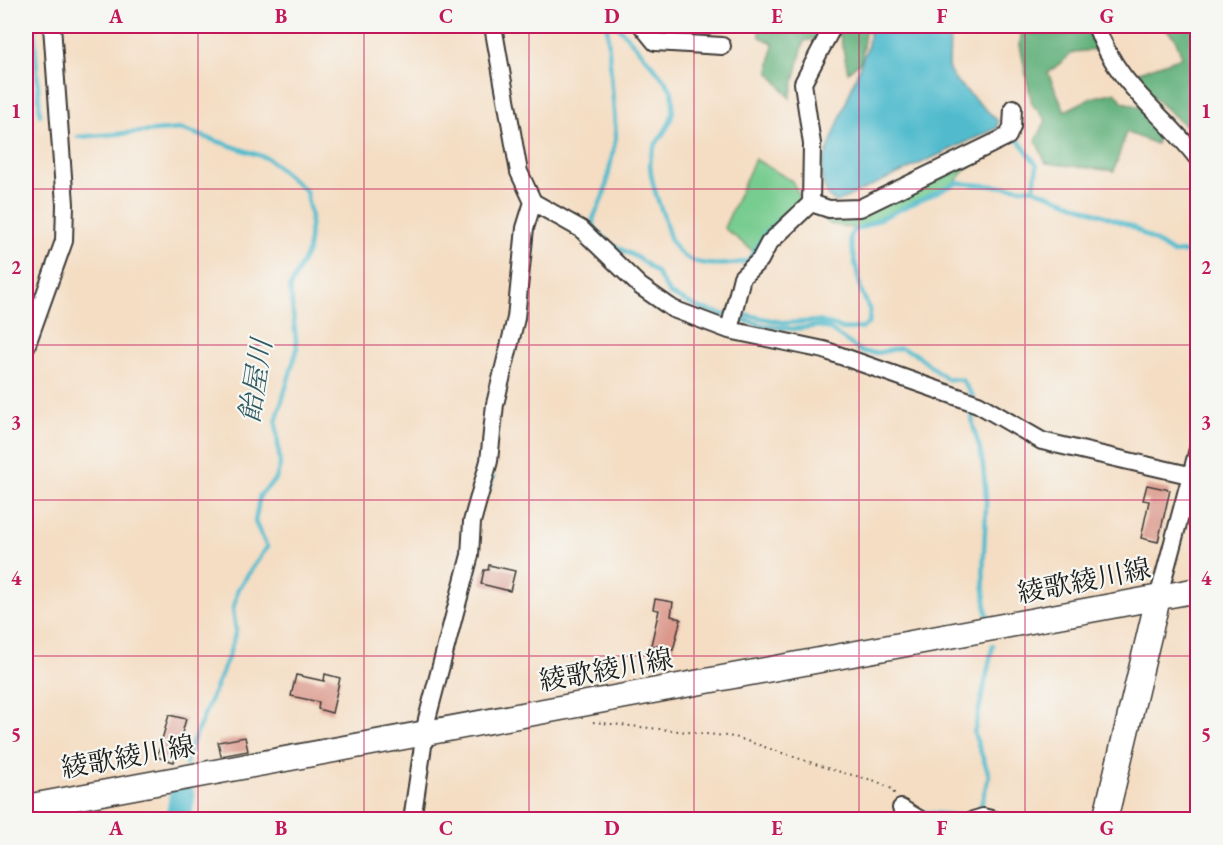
<svg xmlns="http://www.w3.org/2000/svg" width="1223" height="845" font-family="'EB Garamond','Noto Serif JP',serif">
<rect width="100%" height="100%" fill="#f6f6f2"/>
<filter id="ink" filterUnits="userSpaceOnUse"><feTurbulence type="fractalNoise" baseFrequency=".0167" numOctaves="2"/><feDisplacementMap in="SourceGraphic" scale="12" xChannelSelector="R" yChannelSelector="G"/><feConvolveMatrix kernelMatrix="1 2 1 2 8 2 1 2 1" color-interpolation-filters="sRGB"/></filter>
<filter id="wash" filterUnits="userSpaceOnUse"><feTurbulence type="fractalNoise" baseFrequency=".008" numOctaves="4" result="noise"/><feDisplacementMap in="SourceGraphic" scale="24" xChannelSelector="R" yChannelSelector="G"/><feGaussianBlur stdDeviation="1.35" result="paint"/><feColorMatrix in="noise" values="0 0 0 0 0 0 0 0 0 0 0 0 0 0 0 0 0 1.4 0 .05"/><feComposite in="paint" operator="in"/></filter>
<g filter="url(#wash)">
<rect width="100%" height="100%" fill="#f4ddc3"/>
<path fill="#77cc90" stroke="#4a7456" stroke-width="1.5" d="M1001 150 965 169 955 183 859 229 830 224 822 217 837 219 863 215Z
M755 159 792 181 802 200 757 254 724 228Z"/>
<path fill="#61b07a" stroke="#3e664b" stroke-width="1.5" d="M758 26H866L861 61 848 72 840 35 804 41 790 98 769 72 773 43 760 37Z
M1022 26H1088L1096 50 1074 52 1048 73 1065 111 1091 98 1115 92 1123 102 1140 107 1160 132 1156 144 1126 132 1114 171 1046 163 1036 141 1046 120 1032 104 1020 45Z
M1163 26H1197V142L1190 130 1143 88 1139 72 1182 57 1175 38Z"/>
<path fill="#51bbcd" stroke="#366c74" stroke-width="1.5" d="M870 26H950L949 70 955 80 998 121 997 128 837 202 828 197 822 179V165L868 45Z"/>
<g fill="none" stroke-linecap="round" stroke-linejoin="round">
<path stroke="#51bbcd" stroke-width="4.5" d="M34 26 40 115
M607 26 616 136 605 192 593 219 595 229 611 244 638 258 656 272 670 294 700 308 762 325 793 329 819 326 829 329 862 352 877 353 900 348 914 353 947 379 962 380 973 396
M618 26C628 39 670 82 672 93 679 133 650 135 650 165 651 181 657 199 663 214 666 223 668 235 673 244 688 270 724 266 748 261L767 231 789 213
M78 137 181 129 267 158 306 191 311 217 308 251 290 287 297 349 276 422 280 465 276 479 260 495 255 522 267 547 238 589 233 610 236 630 229 655 189 751 186 765
M1016 137 1037 165 1034 189
M747 315 786 323 819 321 844 329 862 328 869 323 870 311 861 290 850 239 852 232 957 183 1034 189 1131 226 1173 253 1198 251
M972 405C970 423 977 437 981 454 984 468 985 485 986 500 986 543 979 575 988 619
M487 494 493 477
M921 812 969 817
M979 813 989 775 974 733 993 645"/>
<path stroke="#51bbcd" stroke-width="26" d="M178 820 182 796"/>
</g>
<g id="blocks">
<path fill="#db988b" d="M1147 485 1170 490 1158 542 1141 538 1149 501 1143 500Z
M489 565 515 571 510 591 481 584 484 570H488Z
M655 599 673 602 671 616 681 619 673 650 651 645 659 610 653 609Z
M325 674 340 678 332 713 318 709 319 702 291 696 296 675 324 681Z
M169 715 186 719 174 762 157 757Z
M245 737 248 751 221 756 218 742Z"/>
</g>
</g>
<g filter="url(#ink)">
<use href="#blocks" fill-opacity="0" stroke="#3c3935" stroke-width="1.5"/>
<g fill="none" stroke-linecap="round" stroke-linejoin="round">
<g stroke="#3c3935" stroke-width="20">
<path id="street" d="M493 26 519 172 533 202 581 229 640 286 673 309 729 330 824 350 978 404 1042 441 1189 475
M642 26 655 42 722 46
M1096 26C1119 89 1160 109 1198 159
M811 203 829 209 860 208 1008 136 1012 127 1013 108
M729 330 742 277 760 260 769 243 811 203 812 144 803 83 833 26
M26 347 64 241 65 204 52 26
M1158 598 1198 449
M901 808 921 820
M412 820 427 719 470 555 472 522 489 461 495 404 516 318 525 228 533 202
M973 820 983 817 995 820"/>
</g>
<g stroke="#3c3935" stroke-width="27">
<path id="secondary" d="M26 807 1198 590
M1105 820 1158 598"/>
</g>
<path stroke="#3c3935" stroke-width="2" stroke-dasharray="1.5 4.5" stroke-linecap="butt" d="M593 722 735 737 833 770 876 781 892 789 895 795"/>
<use href="#street" stroke="#fff" stroke-width="16"/>
<use href="#secondary" stroke="#fff" stroke-width="24"/>
</g>
</g>
<path fill="none" stroke="#c2185b" stroke-width="1.5" stroke-opacity="0.55" d="M198 26V820M364 26V820M529 26V820M694 26V820M859 26V820M1025 26V820M26 189H1198M26 345H1198M26 500H1198M26 656H1198"/>
<g text-anchor="middle" stroke-width="4.5" stroke-linejoin="round" paint-order="stroke">
<g font-size="27" fill="#1c1c1c" stroke="#f6f6f2">
<text transform="translate(1084 581) rotate(-11)" y="9">綾歌綾川線</text>
<text transform="translate(606 670) rotate(-10)" y="9">綾歌綾川線</text>
<text transform="translate(128 757) rotate(-10)" y="9">綾歌綾川線</text>
</g>
<g font-size="28" font-style="italic" fill="#315c63" stroke="#f6f6f2">
<text transform="translate(255 381) rotate(-81)" y="10">飴屋川</text>
</g>
</g>
<rect width="1223" height="845" fill="none" stroke="#f6f6f2" stroke-width="66"/>
<rect x="33" y="33" width="1157" height="779" fill="none" stroke="#c2185b" stroke-width="2"/>
<g font-size="20" text-anchor="middle" font-weight="bold" fill="#c2185b">
<text x="116" y="23">A</text>
<text x="281" y="23">B</text>
<text x="446" y="23">C</text>
<text x="612" y="23">D</text>
<text x="777" y="23">E</text>
<text x="942" y="23">F</text>
<text x="1107" y="23">G</text>
<text x="16" y="118">1</text>
<text x="1206" y="118">1</text>
<text x="16" y="274">2</text>
<text x="1206" y="274">2</text>
<text x="16" y="429">3</text>
<text x="1206" y="429">3</text>
<text x="16" y="585">4</text>
<text x="1206" y="585">4</text>
<text x="16" y="741">5</text>
<text x="1206" y="741">5</text>
<text x="116" y="835">A</text>
<text x="281" y="835">B</text>
<text x="446" y="835">C</text>
<text x="612" y="835">D</text>
<text x="777" y="835">E</text>
<text x="942" y="835">F</text>
<text x="1107" y="835">G</text>
</g>
</svg>
